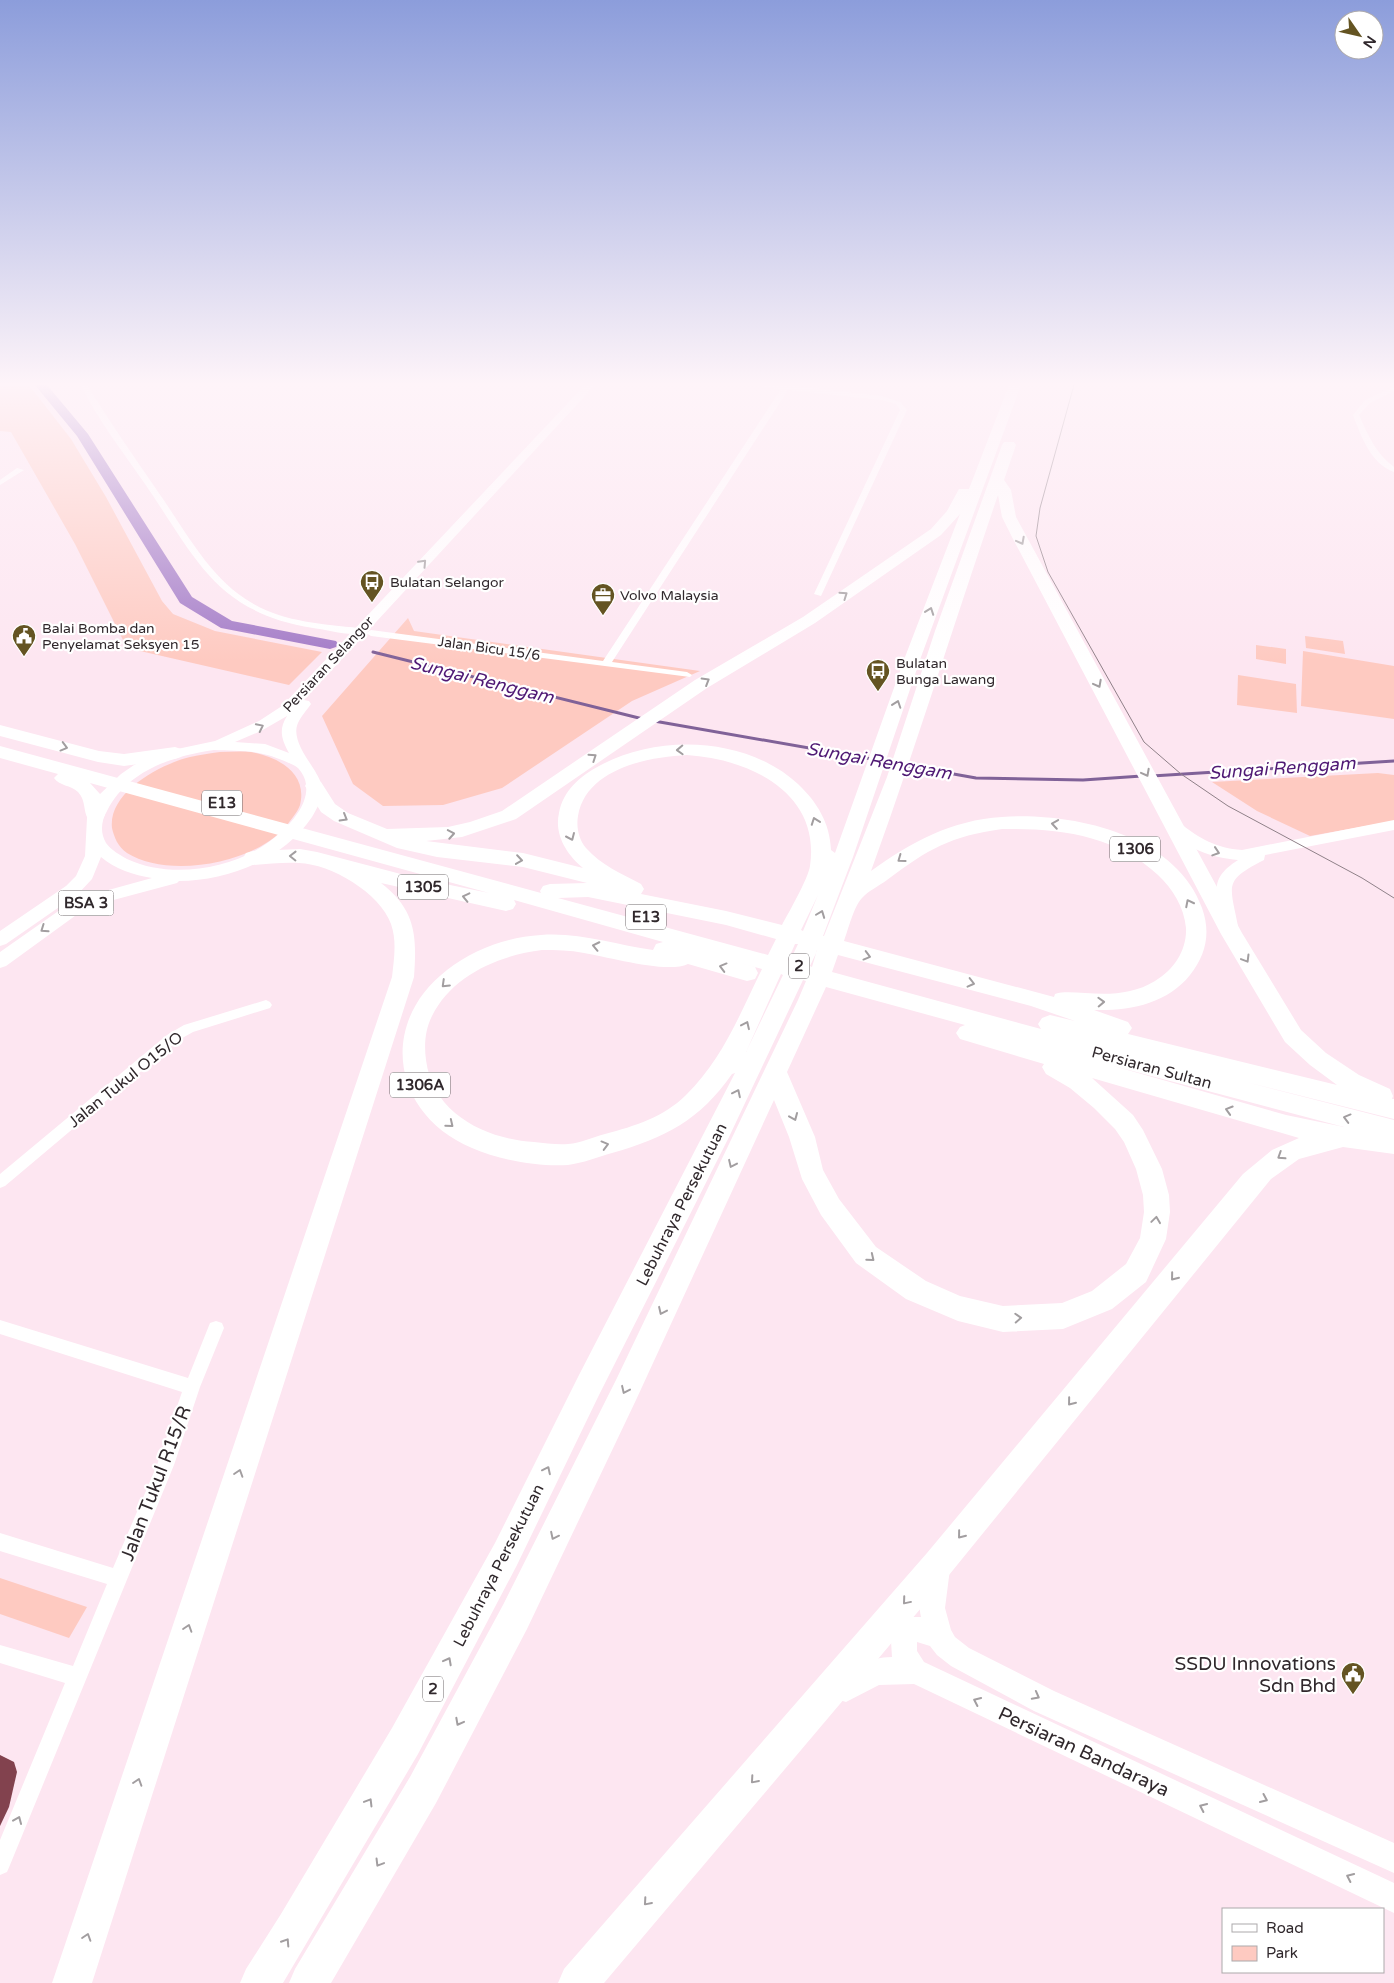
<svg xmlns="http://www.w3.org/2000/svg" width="1394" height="1983" font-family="'Varela Round',sans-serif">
<rect width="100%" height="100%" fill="#fde6f1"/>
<path fill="#fecac1" d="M0 385H29L71 439 106 497 162 601 173 614 215 631 322 652 289 685 127 648 75 544 11 432 0 431Z
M408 618 414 631 700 671 632 701 502 788 443 805 383 806 353 784 322 716Z
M1305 636 1343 641 1345 654 1306 648Z
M1256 645 1286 649V664L1256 659Z
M1303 651 1394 666V719L1301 706Z
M1238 675 1296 684 1297 713 1237 705Z
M220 752C230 752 241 751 251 752 278 757 308 773 300 805 298 811 293 817 290 821 262 863 169 880 127 853 118 847 114 837 112 828 108 792 161 764 190 757 200 755 210 753 220 752Z
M1378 773 1394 775V821L1310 836 1257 811 1212 782Z
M0 1578 87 1607 69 1638 0 1614Z"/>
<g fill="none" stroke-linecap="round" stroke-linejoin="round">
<path stroke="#806298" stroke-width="3" d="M373 652 643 719
M654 721 872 759
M881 761 896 764
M903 765 976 778 1083 780 1142 776
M1152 776 1394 761"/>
<path fill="#a37bc7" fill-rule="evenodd" d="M35 385H47L88 434 192 597 232 621 336 641 338 644 336 647 330 649 221 628 180 603 77 436Z"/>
<path fill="#fff" fill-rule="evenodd" d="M81 385H87C111 424 137 461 163 499 189 537 212 580 252 603 284 622 323 624 359 628L362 629V633C348 636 328 630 313 628 215 612 196 558 145 484 123 452 97 419 81 385Z
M761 385H786L882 396 900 402 907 410 821 596 814 594 900 410 896 404 881 400 788 390 612 662 687 672 692 675 690 677 371 636 366 633 371 630 603 661 781 389 764 387Z
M1394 387V391L1370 403 1359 415C1368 435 1376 454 1394 467V472C1371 464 1361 436 1353 415L1365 400Z
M17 468 24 470 0 485V480Z
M266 1000 270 1002 272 1005 270 1008 193 1032 177 1041 5 1186 0 1188V1174L167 1035 184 1025Z
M0 1320 188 1378 210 1323 216 1321 222 1323 224 1328 200 1387 174 1465 10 1865 7 1872 0 1875V1840L65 1683 0 1663V1645L73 1666 107 1584 0 1551V1533L113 1568 157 1465 182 1392 0 1334Z"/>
<path fill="#fff" fill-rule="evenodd" d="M1394 820V830L1265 855 1264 860C1223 881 1230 884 1238 926L1236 930 1230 932 1224 930C1221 924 1220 917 1219 911 1214 885 1215 875 1238 860 1213 858 1182 848 1167 826L1170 823H1180C1200 839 1216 848 1242 850Z
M937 1556 946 1560 950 1569 945 1608 951 1630 955 1637 969 1648 1054 1691 1394 1843V1873L1034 1711 951 1666 937 1655 930 1646 917 1642V1651L924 1662 1394 1883V1913L914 1684 879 1685 846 1702 836 1699 833 1689C841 1668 870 1657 892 1657L891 1641 901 1621 910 1617H921C917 1600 921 1576 928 1560Z"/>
<path fill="#fff" fill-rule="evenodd" d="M585 385H595L304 700 309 701 311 704C307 710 301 716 298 723 291 738 307 758 315 771 318 777 322 782 322 789 323 799 317 808 312 817 284 859 228 881 179 881L177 883 106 902 79 913 6 966 0 968V952L67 905 94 894 152 878C134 875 115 869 101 857L92 879 78 894 6 944 0 946V931L66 886 76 876 85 856 87 818 99 795 121 774 134 765 163 752 215 741 259 721 282 706ZM287 716C278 730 282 740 289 753L265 744 235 742 261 731ZM214 750C230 751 248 750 263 754 270 755 294 764 298 768 318 790 298 817 280 833 242 868 174 881 127 859 120 855 111 850 106 843 100 833 101 821 107 811 127 771 172 756 214 750Z"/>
<path fill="#fff" fill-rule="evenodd" d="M1009 385H1021L921 657 853 857 823 936H824L887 777 935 631 1002 445 1004 442H1014L1016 445 1004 480 1011 490 1016 517 1242 933 1301 1030 1326 1053 1359 1075 1390 1089 1393 1096 1392 1099H1394V1119L1246 1082 1394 1120V1154L1343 1147 1299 1159 1271 1179 949 1575 604 1983H558L564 1969 927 1553 1243 1174 1272 1150 1299 1138 1092 1078 1133 1115 1143 1130 1162 1169 1169 1195 1170 1212 1166 1239 1146 1282 1112 1309 1063 1329 1003 1332 958 1321 906 1299 856 1263 821 1215 802 1179 789 1137 774 1100 636 1400 527 1629 436 1803 331 1983H289L295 1969 410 1777 503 1605 616 1380 798 1000 806 981 803 980 729 1137 599 1395 517 1565 418 1754 283 1983H240L246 1969 281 1914 392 1728 495 1543 579 1375 735 1073 732 1074C700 1120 665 1138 612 1153 598 1157 583 1163 568 1165 539 1167 499 1160 472 1148 393 1115 377 1024 447 970 474 949 507 937 541 935 579 932 616 945 653 950L656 944 663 942 514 900 516 904 513 909 506 911 381 883C416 910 417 936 414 977L92 1983H52L392 977C394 959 397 941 391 924 380 893 331 864 299 863 284 862 268 864 253 865L246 863 243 858 246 853 253 851 300 849 317 852 416 878 489 893 90 783 100 794 105 815 102 819 95 821 88 819C83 811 86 800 78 792 71 785 59 786 54 778L58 774 0 758V746L541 893 540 891 543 886 550 884 587 883 523 867 437 857 397 848 334 821 321 812 305 786 307 782 314 780 321 782 335 804 348 813 387 829 448 827 470 822 502 811 695 680 803 617 931 529 947 511 959 489H969ZM998 495 1002 517 1012 537 1221 934 1285 1042 1310 1065 1337 1085 1128 1034 1132 1028 1128 1022 1094 1010C1129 1011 1167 1004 1190 975 1206 955 1211 933 1202 908 1176 834 1071 812 1002 817 952 820 911 842 871 871 916 747 955 620 998 495ZM960 514 905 657 835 853 831 850C830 823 817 802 798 784 747 737 659 733 599 766 580 776 563 791 559 813 554 835 567 855 583 868L523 853 426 841 462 837 516 819 707 688 815 623 941 535ZM687 755C749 759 821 792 810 866 808 879 789 912 782 925L726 911 641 894 644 889 641 884C622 874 601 865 586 848 579 840 576 827 578 816 586 769 647 757 687 755ZM1002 829C1059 828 1115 835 1158 875 1173 889 1184 907 1186 928 1187 950 1174 970 1155 981 1134 994 1110 995 1085 993 1075 993 1065 991 1055 994L1054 997 844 941C848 930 854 906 862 898 868 891 879 886 887 880 928 849 951 836 1002 829ZM818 895 803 931 801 930ZM588 897 726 925 776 939 768 955 558 898ZM795 944H798L790 961 788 960ZM542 950C556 950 570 950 584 953 609 957 667 974 688 964L747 981 755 979 758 973 755 967 726 959 762 969C740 1014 722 1060 686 1095 664 1117 635 1126 605 1134 593 1137 581 1143 568 1144 557 1145 545 1143 534 1142 486 1139 433 1114 426 1060 424 1045 425 1030 432 1016 452 975 500 955 542 950ZM817 950 812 967 810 966 817 951ZM838 955 1031 1006 1075 1021 1050 1015 1042 1018 1038 1024 1041 1029 832 972ZM781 974 783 975 746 1052ZM826 987 965 1025 960 1027 956 1033 960 1039 1044 1064 1042 1067 1046 1074 1070 1088 1094 1108 1115 1129 1124 1142 1136 1169 1143 1195 1144 1212 1140 1238 1126 1264 1092 1291 1062 1303 1003 1306 960 1296 926 1281 876 1247 839 1199 823 1170 815 1137 787 1072ZM1110 1065 1344 1127 1286 1115Z
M0 725 99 751 124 754 175 747 181 749 184 753 181 757 175 759 124 766 98 762 0 736Z"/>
<path stroke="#8f8088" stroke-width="1" d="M1074 385 1040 508 1036 536 1048 572 1144 742 1181 774 1228 806 1362 878 1394 898"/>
</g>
<path fill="#82424e" d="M0 1755 14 1762 17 1772 9 1807 0 1826Z"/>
<defs><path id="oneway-chevron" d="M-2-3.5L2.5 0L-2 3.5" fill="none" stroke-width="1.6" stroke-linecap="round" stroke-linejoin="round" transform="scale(1.25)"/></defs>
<g stroke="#a29ea0">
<use href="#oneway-chevron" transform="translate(1021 541) rotate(62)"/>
<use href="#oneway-chevron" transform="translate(423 563) rotate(-47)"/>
<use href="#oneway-chevron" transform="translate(844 595) rotate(-35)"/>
<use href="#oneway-chevron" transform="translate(930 611) rotate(-70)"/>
<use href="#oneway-chevron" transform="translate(706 681) rotate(-31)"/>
<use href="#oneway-chevron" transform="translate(1098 684) rotate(62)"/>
<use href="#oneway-chevron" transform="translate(897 704) rotate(-71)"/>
<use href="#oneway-chevron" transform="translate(260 727) rotate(-26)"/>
<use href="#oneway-chevron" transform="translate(64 747) rotate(15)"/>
<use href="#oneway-chevron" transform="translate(680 750) rotate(178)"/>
<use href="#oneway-chevron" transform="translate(593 757) rotate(-34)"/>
<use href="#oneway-chevron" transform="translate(1146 773) rotate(62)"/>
<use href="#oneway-chevron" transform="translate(344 818) rotate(30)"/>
<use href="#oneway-chevron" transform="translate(815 821) rotate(-110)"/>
<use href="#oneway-chevron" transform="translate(1055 824) rotate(-171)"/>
<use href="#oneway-chevron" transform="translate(451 834) rotate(-10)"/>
<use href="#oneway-chevron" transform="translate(571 837) rotate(66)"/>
<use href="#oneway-chevron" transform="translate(1216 852) rotate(18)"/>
<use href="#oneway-chevron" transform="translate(293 856) rotate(-179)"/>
<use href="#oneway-chevron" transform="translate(901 859) rotate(144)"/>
<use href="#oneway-chevron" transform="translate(519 860) rotate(8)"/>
<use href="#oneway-chevron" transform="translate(466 897) rotate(-167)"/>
<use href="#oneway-chevron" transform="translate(1189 903) rotate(-117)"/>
<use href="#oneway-chevron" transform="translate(821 914) rotate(-69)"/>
<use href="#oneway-chevron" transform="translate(44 929) rotate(145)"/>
<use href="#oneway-chevron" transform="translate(596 946) rotate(-168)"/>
<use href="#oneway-chevron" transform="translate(867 956) rotate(15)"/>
<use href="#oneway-chevron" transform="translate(1246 959) rotate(59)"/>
<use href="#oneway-chevron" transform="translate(723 967) rotate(-165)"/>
<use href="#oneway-chevron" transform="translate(971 983) rotate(14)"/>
<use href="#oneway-chevron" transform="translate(445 984) rotate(136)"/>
<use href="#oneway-chevron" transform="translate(1101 1002) rotate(-2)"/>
<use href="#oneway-chevron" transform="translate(746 1025) rotate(-65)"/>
<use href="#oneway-chevron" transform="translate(737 1093) rotate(-64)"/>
<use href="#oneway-chevron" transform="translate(1229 1110) rotate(-163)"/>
<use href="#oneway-chevron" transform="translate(794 1117) rotate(67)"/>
<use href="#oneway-chevron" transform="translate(1347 1118) rotate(-165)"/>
<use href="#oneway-chevron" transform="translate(450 1124) rotate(39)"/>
<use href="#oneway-chevron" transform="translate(605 1145) rotate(-15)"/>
<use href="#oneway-chevron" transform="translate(1281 1156) rotate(147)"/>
<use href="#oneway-chevron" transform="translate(732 1164) rotate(115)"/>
<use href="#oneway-chevron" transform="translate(1156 1220) rotate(-82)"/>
<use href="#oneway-chevron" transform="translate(871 1258) rotate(39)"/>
<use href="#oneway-chevron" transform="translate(1174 1277) rotate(129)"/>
<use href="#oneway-chevron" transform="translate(662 1311) rotate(115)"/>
<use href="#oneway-chevron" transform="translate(1018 1318) rotate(-3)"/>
<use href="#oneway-chevron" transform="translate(625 1390) rotate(115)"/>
<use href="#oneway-chevron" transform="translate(1071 1402) rotate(129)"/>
<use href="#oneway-chevron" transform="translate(547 1470) rotate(-64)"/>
<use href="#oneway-chevron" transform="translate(239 1473) rotate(-72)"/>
<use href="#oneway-chevron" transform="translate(961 1535) rotate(129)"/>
<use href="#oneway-chevron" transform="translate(554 1536) rotate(116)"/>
<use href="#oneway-chevron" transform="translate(906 1601) rotate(130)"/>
<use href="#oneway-chevron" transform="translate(188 1628) rotate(-72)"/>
<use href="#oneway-chevron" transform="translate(448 1661) rotate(-62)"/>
<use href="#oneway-chevron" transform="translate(1036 1696) rotate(28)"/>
<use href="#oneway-chevron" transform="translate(977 1701) rotate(-155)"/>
<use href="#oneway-chevron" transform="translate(459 1722) rotate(118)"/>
<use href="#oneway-chevron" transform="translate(754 1780) rotate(131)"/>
<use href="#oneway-chevron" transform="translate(138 1782) rotate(-72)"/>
<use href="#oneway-chevron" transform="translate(1264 1799) rotate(24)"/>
<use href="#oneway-chevron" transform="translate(369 1802) rotate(-59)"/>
<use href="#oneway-chevron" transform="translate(1203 1807) rotate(-155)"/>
<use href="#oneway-chevron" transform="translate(18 1820) rotate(-67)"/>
<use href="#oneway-chevron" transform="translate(379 1863) rotate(121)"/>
<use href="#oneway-chevron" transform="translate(1350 1877) rotate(-155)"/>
<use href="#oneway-chevron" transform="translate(647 1902) rotate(131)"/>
<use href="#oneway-chevron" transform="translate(87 1937) rotate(-72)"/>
<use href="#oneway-chevron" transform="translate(286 1942) rotate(-57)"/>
</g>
<linearGradient id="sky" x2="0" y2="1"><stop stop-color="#8c9ddb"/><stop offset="0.58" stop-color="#fef4f9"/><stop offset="1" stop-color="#fef4f9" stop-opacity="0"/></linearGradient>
<rect width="1394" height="662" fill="url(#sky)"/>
<defs>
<g id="bus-pin" transform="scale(1.25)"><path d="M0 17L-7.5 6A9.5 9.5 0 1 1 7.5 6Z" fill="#645422" stroke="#fff"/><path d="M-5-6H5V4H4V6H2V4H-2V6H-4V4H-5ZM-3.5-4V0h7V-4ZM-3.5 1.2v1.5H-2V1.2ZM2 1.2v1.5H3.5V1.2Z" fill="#fff"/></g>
<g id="office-pin" transform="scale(1.25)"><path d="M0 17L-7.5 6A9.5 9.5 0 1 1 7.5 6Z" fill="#645422" stroke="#fff"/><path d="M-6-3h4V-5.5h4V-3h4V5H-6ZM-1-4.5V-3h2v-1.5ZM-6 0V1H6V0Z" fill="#fff"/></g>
<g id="civic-pin" transform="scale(1.25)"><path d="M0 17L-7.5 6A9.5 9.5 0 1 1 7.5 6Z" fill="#645422" stroke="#fff"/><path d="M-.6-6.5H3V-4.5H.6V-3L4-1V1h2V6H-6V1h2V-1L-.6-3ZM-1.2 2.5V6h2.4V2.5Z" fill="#fff"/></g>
</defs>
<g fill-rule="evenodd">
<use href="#bus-pin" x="372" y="582"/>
<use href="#office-pin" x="603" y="595"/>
<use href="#civic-pin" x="24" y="636"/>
<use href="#bus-pin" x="878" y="671"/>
<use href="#civic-pin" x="1353" y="1674"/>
</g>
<g text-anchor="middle" stroke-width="4.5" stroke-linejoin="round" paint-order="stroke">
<g font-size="14" fill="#30282c" stroke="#fff" text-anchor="start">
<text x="390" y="587">Bulatan Selangor</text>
<text x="620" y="600">Volvo Malaysia</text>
<text x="42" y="633">Balai Bomba dan<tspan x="42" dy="16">Penyelamat Seksyen 15</tspan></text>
<text x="896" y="668">Bulatan<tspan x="896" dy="16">Bunga Lawang</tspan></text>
</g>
<g font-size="14" fill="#30282c" stroke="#fff">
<text transform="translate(489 648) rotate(8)" y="5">Jalan Bicu 15/6</text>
<text transform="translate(328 664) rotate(-47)" y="5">Persiaran Selangor</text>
</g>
<g fill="#fff" stroke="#6e686b" stroke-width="1">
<rect x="202" y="790.5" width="40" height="25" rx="4"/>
<rect x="1110" y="836.5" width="50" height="25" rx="4"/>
<rect x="398" y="874.5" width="50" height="25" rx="4"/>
<rect x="58.5" y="890.5" width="55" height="25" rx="4"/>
<rect x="626" y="904.5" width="40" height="25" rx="4"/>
<rect x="789" y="953.5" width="20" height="25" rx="4"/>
<rect x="390" y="1072.5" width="60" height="25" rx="4"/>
<rect x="423" y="1676.5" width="20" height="25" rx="4"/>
</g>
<g font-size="15" font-weight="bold" fill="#30282c">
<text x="222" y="808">E13</text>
<text x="1135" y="854">1306</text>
<text x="423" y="892">1305</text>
<text x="86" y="908">BSA 3</text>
<text x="646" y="922">E13</text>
<text x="799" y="971">2</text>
<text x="420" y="1090">1306A</text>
<text x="433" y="1694">2</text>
</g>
<g font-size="16" fill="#30282c" stroke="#fff">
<text transform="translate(1152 1067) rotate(15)" y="6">Persiaran Sultan</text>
<text transform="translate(125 1079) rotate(-39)" y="6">Jalan Tukul O15/O</text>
<text transform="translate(681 1204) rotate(-63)" y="6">Lebuhraya Persekutuan</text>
<text transform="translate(498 1565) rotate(-63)" y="6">Lebuhraya Persekutuan</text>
</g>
<g font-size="18" font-style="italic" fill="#4f1974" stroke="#fff">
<text transform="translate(482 680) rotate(14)" y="6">Sungai Renggam</text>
<text transform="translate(879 761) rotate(10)" y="6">Sungai Renggam</text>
<text transform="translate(1282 768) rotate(-4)" y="6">Sungai Renggam</text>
</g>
<g font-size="19" fill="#30282c" stroke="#fff">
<text transform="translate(155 1483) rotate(-69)" y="7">Jalan Tukul R15/R</text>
<text transform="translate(1084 1751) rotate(25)" y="7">Persiaran Bandaraya</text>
</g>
<g font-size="19" fill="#30282c" stroke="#fff" text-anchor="end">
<text x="1336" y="1670">SSDU Innovations<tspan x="1336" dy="22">Sdn Bhd</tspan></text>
</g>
</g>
<rect x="1222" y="1908" width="162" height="65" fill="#ffffff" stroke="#aca9ab"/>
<rect x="1232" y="1924" width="25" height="8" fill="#ffffff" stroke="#aca9ab"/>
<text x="1266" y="1933" font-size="15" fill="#30282c">Road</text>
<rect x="1232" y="1946" width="25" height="15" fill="#fecac1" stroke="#aca9ab"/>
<text x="1266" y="1958" font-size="15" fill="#30282c">Park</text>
<g transform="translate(1359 35) rotate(124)"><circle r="24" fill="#ffffff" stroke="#aca9ab"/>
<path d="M0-4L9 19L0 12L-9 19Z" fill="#645422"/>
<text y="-8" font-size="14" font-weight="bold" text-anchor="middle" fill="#30282c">N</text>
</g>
</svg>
